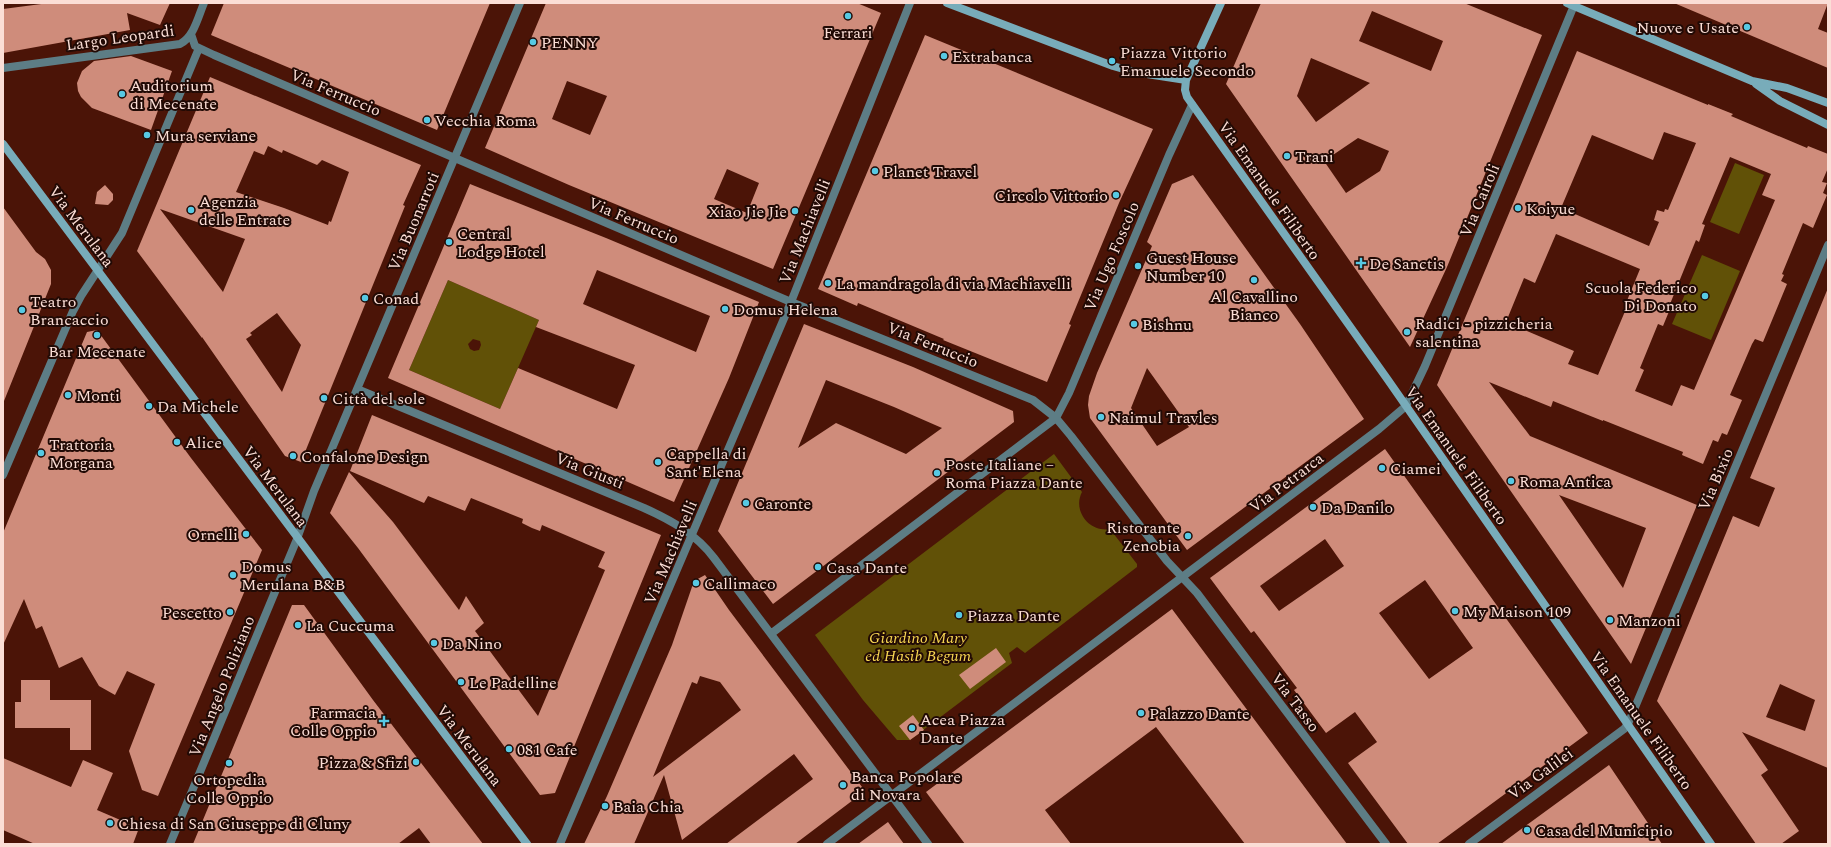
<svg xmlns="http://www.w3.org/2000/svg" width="1831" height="847" font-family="Spectral,serif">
<rect width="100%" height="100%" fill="#4b1407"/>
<path fill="#615107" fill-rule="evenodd" d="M1735 163 1764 175 1739 234 1710 222Z
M1702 255 1740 271 1711 340 1672 324Z
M448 280 539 320 500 409 409 370ZM473 339 480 341 481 345 479 350 474 351 470 349 468 344Z
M1054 454 1082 492C1072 511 1090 533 1110 529L1137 564V567L1025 653 1017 647 1009 653 1012 663 910 740H897L863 700 815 635Z"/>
<path fill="#cf8c7b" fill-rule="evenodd" d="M49 3H170L160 25 127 13 130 30 3 53V9Z
M224 3H490L437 130 211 35Z
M546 3H857L881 13 773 269 569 185 485 148ZM567 81 607 96 590 135 552 119ZM727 169 759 183 747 213 714 199Z
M1261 3H1464L1542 35 1447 267 1410 347 1226 84ZM1372 11 1443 41 1431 71 1359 41ZM1311 58 1370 83 1316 122 1297 96ZM1358 138 1389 151 1380 171 1346 193 1324 161Z
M1674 3H1828L1818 29 1828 33V68Z
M925 35 1153 129 1119 203 1069 324 1071 325 1047 382 943 340 944 339 858 303 857 306 818 289Z
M1577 51 1708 105V104L1733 114 1731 116 1807 148 1808 146 1828 154V168L1822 182 1827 183 1823 193 1827 195 1813 228 1803 223 1782 274 1784 275 1781 281 1787 284 1763 342 1755 339 1752 344 1730 395 1742 400 1727 435 1722 433 1718 442 1713 440 1703 464 1682 455 1683 452 1603 420V421L1553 401 1551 407 1489 382 1530 436 1697 505 1631 664 1437 385ZM1664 132 1696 143 1668 210 1665 209 1664 212 1657 210 1654 220 1659 222 1649 246 1561 208 1592 135 1653 160ZM1730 157 1771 174 1762 195 1775 200 1694 390 1681 385 1672 406 1635 391 1644 370 1640 368 1658 324 1663 326 1670 309H1668L1696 240 1699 242 1705 225 1702 224ZM1556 234 1640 269 1624 308 1626 309 1598 375 1568 364 1574 351 1506 322 1524 278 1535 283ZM1559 495 1646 528 1623 588Z
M131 56 172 71 151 130 92 108 81 97 78 91 77 83 82 71 94 61Z
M210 77 421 165 403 205 405 206 301 462 285 456 202 337V338L137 251ZM268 146 282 153 283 150 317 165 322 160 349 172 331 222 329 221 328 225 284 208 236 192 254 151 264 155ZM160 209 245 239 223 292ZM277 313 301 345 282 392 246 339 252 335 250 333Z
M1193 175 1300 324 1364 419 1187 550 1090 418 1088 405 1089 396 1097 373 1152 246 1147 242 1172 184ZM1147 368 1189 427 1157 446 1131 408Z
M470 184 606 238 759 302 729 378 674 502 388 378ZM597 270 710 316 696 352 583 304ZM448 280 539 320 536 327 635 365 617 409 518 368 500 409 409 370Z
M105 185 113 194V200L108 205 95 204 97 192Z
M3 207 36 252 45 259 51 270V284L4 401Z
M1828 288V768L1742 732 1768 770 1761 775 1799 831 1781 844H1756L1657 701 1733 516 1759 527 1775 488 1750 478ZM1780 684 1815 700 1805 731 1766 717Z
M804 324 913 367 1013 411 1014 422 773 604 718 531ZM826 380 894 407 942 428 906 454 836 423 798 448Z
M97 330 191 458 262 550 158 796 142 790 129 751 155 684 127 671 115 695 99 686 82 657 59 668 42 626 36 629 24 599 3 645V533L87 332Z
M372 415 661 535 555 793 540 795 358 548 330 513 349 472 393 522 459 610 466 596 484 623 475 631 538 716 553 681 558 682 605 570 598 567 605 552 542 525 540 531 532 528 522 523 523 519 471 498 465 511 428 496 424 503 350 471Z
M1385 449 1588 733 1437 844H1408L1348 763 1377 742 1355 712 1326 733 1294 690 1297 688 1254 631 1251 633 1210 578ZM1325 539 1344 566 1279 611 1260 586ZM1425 580 1473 648 1429 679 1379 613Z
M705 575 729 610 865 791 795 844H726L813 779 794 754 682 840 664 775 634 844H584L607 796 672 645 694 581ZM700 676 720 682 741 710 653 777 692 682 697 684Z
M292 605H304L373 700 483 844H431L419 828 398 844H193Z
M1172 609 1347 844H1245L1156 727 1045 810 1071 844H965L926 792Z
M996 648 1006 662 970 689 959 675Z
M21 680H50V700H91V750H70V728H15V702H21Z
M913 715 924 730 910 740 899 726Z
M3 758 71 787 83 760 113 773 97 810 139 828 133 844H35L3 830Z
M1609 765 1662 844H1501L1535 819Z
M888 822 904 844H858Z"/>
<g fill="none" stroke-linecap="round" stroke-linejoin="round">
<path stroke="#5d7d85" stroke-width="8" d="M191 34 195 46 214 55 791 302 1033 400 1056 418 1071 436 1167 561 1197 593 1386 844
M3 68 180 44C194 37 198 17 204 3
M357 389 644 508C671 520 696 534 714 558L928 844
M3 475 73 311 81 296 122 233 199 48
M772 633 1056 418 1069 393 1169 155 1192 105
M170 844 297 539 314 491 520 3
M560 844 791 302 910 3
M827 844 1379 429 1406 406 1425 366 1575 3
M1469 844 1624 729 1628 724 1828 245"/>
<path stroke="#78acba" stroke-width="8" d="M947 3 1113 66 1134 72 1186 80
M1221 3 1186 80 1185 90 1187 97 1388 380 1711 844
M1567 3 1752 81 1787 88 1828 103
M1756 84 1780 101 1828 125
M3 144 527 844"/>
</g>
<g fill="#57c9e3" stroke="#210a05" stroke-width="1.5">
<circle cx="848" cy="16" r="4"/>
<circle cx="1747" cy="27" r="4"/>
<circle cx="533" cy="42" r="4"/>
<circle cx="944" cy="56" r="4"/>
<circle cx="1112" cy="61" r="4"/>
<circle cx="122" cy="94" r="4"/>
<circle cx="427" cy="120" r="4"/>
<circle cx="147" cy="135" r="4"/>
<circle cx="1287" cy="156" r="4"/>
<circle cx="875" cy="171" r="4"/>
<circle cx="1116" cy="195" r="4"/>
<circle cx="1518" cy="208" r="4"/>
<circle cx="191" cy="210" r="4"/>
<circle cx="795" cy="211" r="4"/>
<circle cx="449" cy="242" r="4"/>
<path d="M1359 257h4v4h4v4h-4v4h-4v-4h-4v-4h4z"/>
<circle cx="1138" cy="266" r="4"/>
<circle cx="1254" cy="280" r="4"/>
<circle cx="828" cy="283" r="4"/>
<circle cx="1705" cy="296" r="4"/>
<circle cx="365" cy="298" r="4"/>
<circle cx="725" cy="309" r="4"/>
<circle cx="22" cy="310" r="4"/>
<circle cx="1134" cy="324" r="4"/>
<circle cx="1407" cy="332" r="4"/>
<circle cx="97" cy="335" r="4"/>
<circle cx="68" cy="395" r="4"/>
<circle cx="324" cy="398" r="4"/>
<circle cx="149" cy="406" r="4"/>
<circle cx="1101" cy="417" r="4"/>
<circle cx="177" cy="442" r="4"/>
<circle cx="41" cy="453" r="4"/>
<circle cx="293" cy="456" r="4"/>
<circle cx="658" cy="462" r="4"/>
<circle cx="1382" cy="468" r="4"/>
<circle cx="937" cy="473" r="4"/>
<circle cx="1511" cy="481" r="4"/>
<circle cx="746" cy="503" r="4"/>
<circle cx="1313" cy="507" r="4"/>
<circle cx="246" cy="534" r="4"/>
<circle cx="1188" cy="536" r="4"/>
<circle cx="818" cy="567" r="4"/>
<circle cx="233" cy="575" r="4"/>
<circle cx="696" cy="583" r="4"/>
<circle cx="1455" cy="611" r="4"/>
<circle cx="230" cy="612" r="4"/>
<circle cx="959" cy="615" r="4"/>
<circle cx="1610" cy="620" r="4"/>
<circle cx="298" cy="625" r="4"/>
<circle cx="434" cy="643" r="4"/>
<circle cx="461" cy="682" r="4"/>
<circle cx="1141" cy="713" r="4"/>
<path d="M382 715h4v4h4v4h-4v4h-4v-4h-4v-4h4z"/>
<circle cx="912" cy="728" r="4"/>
<circle cx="509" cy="749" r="4"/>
<circle cx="416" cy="762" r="4"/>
<circle cx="229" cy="763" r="4"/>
<circle cx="843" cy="785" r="4"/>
<circle cx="605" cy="806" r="4"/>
<circle cx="110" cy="823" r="4"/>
<circle cx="1527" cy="830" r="4"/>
</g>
<g text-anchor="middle" stroke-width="4" stroke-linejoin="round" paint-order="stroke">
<g font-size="16" fill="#fbded6" stroke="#210a05" text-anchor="start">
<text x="1739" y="33" text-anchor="end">Nuove e Usate</text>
<text x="848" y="38" text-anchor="middle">Ferrari</text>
<text x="541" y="48">PENNY</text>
<text x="1120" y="58">Piazza Vittorio<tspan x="1120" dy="18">Emanuele Secondo</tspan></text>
<text x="952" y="62">Extrabanca</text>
<text x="130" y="91">Auditorium<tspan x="130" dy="18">di Mecenate</tspan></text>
<text x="435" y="126">Vecchia Roma</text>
<text x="155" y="141">Mura serviane</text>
<text x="1295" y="162">Trani</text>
<text x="883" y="177">Planet Travel</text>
<text x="1108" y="201" text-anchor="end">Circolo Vittorio</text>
<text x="199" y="207">Agenzia<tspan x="199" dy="18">delle Entrate</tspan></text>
<text x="1526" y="214">Koiyue</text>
<text x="787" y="217" text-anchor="end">Xiao Jie Jie</text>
<text x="457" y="239">Central<tspan x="457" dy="18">Lodge Hotel</tspan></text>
<text x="1146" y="263">Guest House<tspan x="1146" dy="18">Number 10</tspan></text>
<text x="1369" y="269">De Sanctis</text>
<text x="836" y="289">La mandragola di via Machiavelli</text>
<text x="1697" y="293" text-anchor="end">Scuola Federico<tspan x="1697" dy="18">Di Donato</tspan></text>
<text x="1254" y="302" text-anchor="middle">Al Cavallino<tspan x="1254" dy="18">Bianco</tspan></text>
<text x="373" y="304">Conad</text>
<text x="30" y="307">Teatro<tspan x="30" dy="18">Brancaccio</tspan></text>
<text x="733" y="315">Domus Helena</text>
<text x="1415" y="329">Radici - pizzicheria<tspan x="1415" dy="18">salentina</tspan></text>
<text x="1142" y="330">Bishnu</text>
<text x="97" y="357" text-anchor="middle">Bar Mecenate</text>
<text x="76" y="401">Monti</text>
<text x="332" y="404">Città del sole</text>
<text x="157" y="412">Da Michele</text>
<text x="1109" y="423">Naimul Travles</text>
<text x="185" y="448">Alice</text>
<text x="49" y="450">Trattoria<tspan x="49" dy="18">Morgana</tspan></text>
<text x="666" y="459">Cappella di<tspan x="666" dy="18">Sant'Elena</tspan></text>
<text x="301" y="462">Confalone Design</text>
<text x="945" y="470">Poste Italiane –<tspan x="945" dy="18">Roma Piazza Dante</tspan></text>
<text x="1390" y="474">Ciamei</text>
<text x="1519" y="487">Roma Antica</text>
<text x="754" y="509">Caronte</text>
<text x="1321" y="513">Da Danilo</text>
<text x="1180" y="533" text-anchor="end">Ristorante<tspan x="1180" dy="18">Zenobia</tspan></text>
<text x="238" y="540" text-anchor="end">Ornelli</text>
<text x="241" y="572">Domus<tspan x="241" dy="18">Merulana B&amp;B</tspan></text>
<text x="826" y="573">Casa Dante</text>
<text x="704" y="589">Callimaco</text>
<text x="1463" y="617">My Maison 109</text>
<text x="222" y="618" text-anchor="end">Pescetto</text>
<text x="967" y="621">Piazza Dante</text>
<text x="1618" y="626">Manzoni</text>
<text x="306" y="631">La Cuccuma</text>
<text x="442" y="649">Da Nino</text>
<text x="469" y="688">Le Padelline</text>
<text x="376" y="718" text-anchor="end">Farmacia<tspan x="376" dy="18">Colle Oppio</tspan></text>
<text x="1149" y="719">Palazzo Dante</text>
<text x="920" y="725">Acea Piazza<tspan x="920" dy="18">Dante</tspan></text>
<text x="517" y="755">081 Cafe</text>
<text x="408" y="768" text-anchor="end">Pizza &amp; Sfizi</text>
<text x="851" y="782">Banca Popolare<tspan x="851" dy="18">di Novara</tspan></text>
<text x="229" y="785" text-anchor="middle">Ortopedia<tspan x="229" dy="18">Colle Oppio</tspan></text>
<text x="613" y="812">Baia Chia</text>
<text x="118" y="829">Chiesa di San Giuseppe di Cluny</text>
<text x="1535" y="836">Casa del Municipio</text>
</g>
<g font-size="16" fill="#fbded6" stroke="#210a05">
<text transform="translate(120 37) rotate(-8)" y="6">Largo Leopardi</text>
<text transform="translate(336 92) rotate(23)" y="6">Via Ferruccio</text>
<text transform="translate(1270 190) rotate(55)" y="6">Via Emanuele Filiberto</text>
<text transform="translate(1479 200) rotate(-67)" y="6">Via Cairoli</text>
<text transform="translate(634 220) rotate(23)" y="6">Via Ferruccio</text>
<text transform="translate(413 221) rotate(-67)" y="6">Via Buonarroti</text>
<text transform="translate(82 226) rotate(53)" y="6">Via Merulana</text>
<text transform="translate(804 231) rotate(-68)" y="6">Via Machiavelli</text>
<text transform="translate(1111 256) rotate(-67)" y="6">Via Ugo Foscolo</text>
<text transform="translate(933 344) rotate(22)" y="6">Via Ferruccio</text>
<text transform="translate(1457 455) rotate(55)" y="6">Via Emanuele Filiberto</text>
<text transform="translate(590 470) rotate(22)" y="6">Via Giusti</text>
<text transform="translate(1715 479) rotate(-67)" y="6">Via Bixio</text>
<text transform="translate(1286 482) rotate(-37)" y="6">Via Petrarca</text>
<text transform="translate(276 486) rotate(53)" y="6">Via Merulana</text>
<text transform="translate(670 552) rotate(-67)" y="6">Via Machiavelli</text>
<text transform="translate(221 686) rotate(-68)" y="6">Via Angelo Poliziano</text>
<text transform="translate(1296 702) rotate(53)" y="6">Via Tasso</text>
<text transform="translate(1642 720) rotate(55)" y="6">Via Emanuele Filiberto</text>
<text transform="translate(470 745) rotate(53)" y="6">Via Merulana</text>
<text transform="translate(1540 773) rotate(-36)" y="6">Via Galilei</text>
</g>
<g font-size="16" font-style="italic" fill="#f7d652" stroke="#210a05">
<text x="918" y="643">Giardino Mary<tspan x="918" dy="18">ed Hasib Begum</tspan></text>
</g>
</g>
<rect width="1831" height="847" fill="none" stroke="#fbded6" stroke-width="8"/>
</svg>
